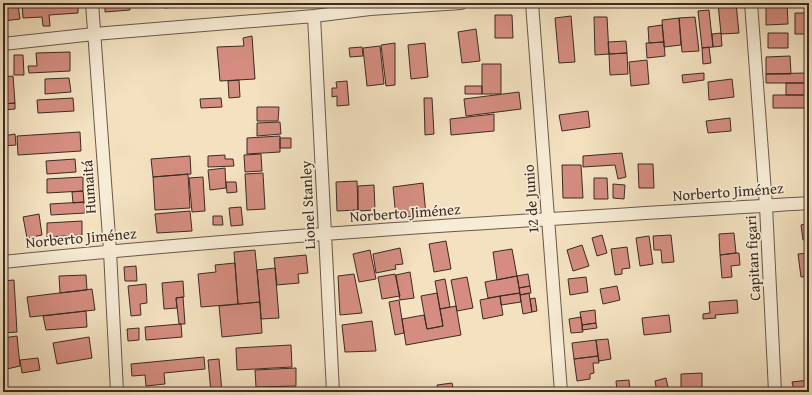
<svg xmlns="http://www.w3.org/2000/svg" width="812" height="395" font-family="'Gentium Book Plus',serif">
<rect width="100%" height="100%" fill="#f3e1c0"/>
<filter id="stains"><feTurbulence type="fractalNoise" baseFrequency=".005" numOctaves="4"/><feColorMatrix values="0 0 0 0 .2 0 0 0 0 .09 0 0 0 0 .02 0 0 0 .5 -.17"/></filter>
<radialGradient id="worn" r=".72"><stop offset=".6" stop-color="#630" stop-opacity="0"/><stop offset="1" stop-color="#630" stop-opacity=".3"/></radialGradient>
<path fill="#d48d80" stroke="#3c2b22" d="M22 3H78V13L49 15 50 26H43L42 17 23 18Z
M105 3H129L130 10 105 12Z
M164 3H182L183 6 165 8Z
M718 3H736L739 33 721 34Z
M766 3H787L788 24 766 25Z
M18 5 20 19 3 21V6Z
M709 10 713 47 702 48 698 11Z
M807 10H809V28H807Z
M795 13H807V34H795Z
M495 15H512L513 38H495Z
M571 16 575 62 559 63 555 18Z
M594 17H607L609 54 595 55Z
M695 17 699 51 682 52 679 18Z
M679 18 681 45 664 47 662 20Z
M662 25 664 42 649 43 648 27Z
M476 29 480 61 462 63 458 32Z
M721 33 722 46 713 47 712 34Z
M768 33H788V48H768Z
M252 36 255 79 220 81 217 47 244 46 243 38Z
M626 41 627 53 609 54 608 42Z
M664 42 665 56 647 58 646 43Z
M395 43V85L386 86 381 45Z
M425 43 428 77 411 79 408 45Z
M380 46 384 84 367 86 363 48Z
M362 47 363 56 350 57 349 48Z
M709 47 711 63 703 64 702 48Z
M70 52V71L29 73 28 66H37L36 53Z
M627 53 628 74 610 75 609 54Z
M14 55H23L24 75H14Z
M790 56 791 74H766V57Z
M647 60 649 84 631 86 629 62Z
M482 64H501V94H482Z
M704 73V80L683 83 682 75Z
M805 73V83H766V74Z
M13 76 15 103 3 104V77Z
M69 78 71 92 45 94V79Z
M732 79 734 97 709 100 708 82Z
M239 80 240 97 229 98 228 81Z
M347 81 349 105 337 106V96L332 97V88H337L336 82Z
M786 83H809V95H786Z
M465 86H482V94H465Z
M519 92 521 109 466 116 464 99Z
M773 95H805L806 108H773Z
M73 98 74 111 38 113 37 100Z
M221 98 222 107 201 108 200 99Z
M424 98H432L434 134 425 135Z
M15 103V109L3 110V104Z
M257 107H279L278 121H257Z
M588 111 590 127 562 131 559 115Z
M494 114V131L451 135 450 119Z
M730 118 731 131 708 133 706 121Z
M280 122 281 134 257 136V123Z
M80 132 81 151 18 155 17 136Z
M15 134 16 145 3 146V136Z
M280 136V152L247 154V138Z
M280 138H291V148H280Z
M622 153 626 177 618 179 615 165 583 167V156Z
M261 154 262 171 245 172 244 155Z
M225 155V159H233L234 166 208 167V156Z
M190 156 191 174 153 177 151 159Z
M75 159 76 172 47 174 46 161Z
M638 164H653L654 188H639Z
M562 165H581L583 198H563Z
M225 168 226 188 210 190 208 170Z
M263 173 265 209 247 210 245 174Z
M188 174 190 208 155 210 153 177Z
M83 177V191L47 193V179Z
M203 177 205 211 192 212 189 178Z
M594 178H607L608 199H594Z
M357 181 358 210 337 211 336 182Z
M226 182H236L237 192 227 193Z
M423 183 426 215 396 218 393 187Z
M613 184 625 185 624 199 613 198Z
M374 185 375 210 358 211V186Z
M83 191 84 202 73 203 72 192Z
M84 202 85 213 51 215 50 204Z
M241 207 243 225 231 226 229 208Z
M190 211 192 231 157 233 155 214Z
M39 214 42 235 27 238 23 217Z
M213 216H222L223 225H213Z
M82 221V235L47 237V223Z
M809 223V239L803 240 801 225Z
M734 233 736 253 720 255 719 234Z
M602 235 607 253 597 256 592 238Z
M671 235 674 262 662 263 661 250H654L653 236Z
M649 236 653 264 640 266 636 238Z
M446 241 451 269 434 272 429 244Z
M582 245 589 266 573 271 567 250Z
M627 247 630 268 622 269V274L615 275 611 249Z
M400 248 403 264 395 265 396 269 376 273 373 254Z
M512 249 517 276 497 280 493 252Z
M255 250 260 302 238 304 234 252Z
M370 250 376 279 359 282 353 254Z
M736 253H739L740 265 731 266 732 277 722 278 720 255Z
M809 253V276L801 277 798 254Z
M306 255 308 273 298 274 299 283 277 285 274 258Z
M235 263 238 304 201 307 198 274 216 272 215 265Z
M136 266 137 281H125L124 267Z
M275 268 279 318 261 319 257 270Z
M410 272 414 298 400 300 396 275Z
M354 274 362 313 340 315 338 276Z
M395 274 400 296 382 299 378 277Z
M528 274 530 286 519 288 517 276Z
M86 275 87 290 60 293 59 276Z
M517 276 520 293 488 298 485 282Z
M467 277 473 308 457 311 451 280Z
M586 277 588 292 570 295 568 279Z
M445 279 450 307 440 309 435 281Z
M14 280 17 332 3 333V281Z
M183 281 184 297 176 298 177 308 164 309 162 283Z
M146 284 147 303 140 304 141 315 131 316 128 286Z
M530 286 531 293 520 295 519 288Z
M617 286 620 300 603 304 600 289Z
M92 289 95 310 30 317 27 297Z
M437 293 443 326 427 329 421 296Z
M520 293 521 302 501 305 500 296Z
M529 293 532 312 523 314 520 295Z
M500 296 503 315 483 319 480 300Z
M183 297 185 324H179L176 298Z
M535 298 537 311 532 312 530 299Z
M399 300 404 333 395 335 389 302Z
M737 300 738 313 715 315 716 318 703 319V314L710 313 709 302Z
M260 302 262 333 222 337 219 306Z
M456 306 461 335 406 345 402 319 424 315 427 329 443 326 440 309Z
M595 310 596 323 582 325 580 312Z
M86 311 87 327 46 330 43 316Z
M669 315 671 332 644 335 642 318Z
M581 317 583 332 571 333 569 319Z
M372 321 376 351 345 352 342 325Z
M596 323 597 328 582 330V325Z
M181 324 182 337 146 340 145 327Z
M139 328V340L128 341 127 329Z
M17 336 20 366 7 369 3 355V338Z
M89 337 92 358 57 364 53 343Z
M608 339 611 359 599 361 596 340Z
M596 340 598 356 574 359 572 343Z
M291 345 292 367 237 370 236 348Z
M598 356 599 363H593L594 373 590 374V379L577 381 574 359Z
M204 357 205 369 164 373 165 384 146 386 145 375 132 376 131 364Z
M38 358 40 370 22 373 20 360Z
M219 359 222 392H211L208 360Z
M296 368V386L256 387 255 370Z
M702 373V392H681V374Z
M666 378 669 392H657L655 381Z
M629 380 630 392H617L616 381Z
M809 380V387L794 390 792 382Z
M452 383 454 392H438L437 385Z
M748 388 749 392H713Z"/>
<g fill="none" stroke-linecap="round" stroke-linejoin="round">
<g stroke="#6a584a" stroke-width="14">
<path id="street" d="M92 3 110 251 117 392
M532 3 561 392
M751 3 766 206 775 392
M314 16 333 392
M3 44 94 34 314 16 370 9 461 3
M3 262C271 234 540 220 809 203"/>
</g>
<use href="#street" stroke="#f7ecd6" stroke-width="12"/>
</g>
<g text-anchor="middle" stroke-width="3.5" stroke-linejoin="round" paint-order="stroke">
<g font-size="15" fill="#3c2b22" stroke="#f7ecd6">
<text transform="translate(89 187) rotate(-94)" y="5">Humaitá</text>
<text transform="translate(728 192) rotate(-4)" y="5">Norberto Jiménez</text>
<text transform="translate(531 199) rotate(-94)" y="5">12 de Junio</text>
<text transform="translate(308 205) rotate(-93)" y="5">Lionel Stanley</text>
<text transform="translate(405 213) rotate(-4)" y="5">Norberto Jiménez</text>
<text transform="translate(81 238) rotate(-5)" y="5">Norberto Jiménez</text>
<text transform="translate(753 258) rotate(-93)" y="5">Capitan figari</text>
</g>
</g>
<rect width="812" height="395" fill="none" stroke="#f3e1c0" stroke-width="16"/>
<rect x="4" y="4" width="804" height="387" fill="none" stroke="#3c2b22" stroke-width="2"/>
<rect x="8" y="8" width="796" height="379" fill="none" stroke="#3c2b22"/>
<rect width="100%" height="100%" filter="url(#stains)"/>
<rect width="100%" height="100%" fill="url(#worn)"/>
</svg>
